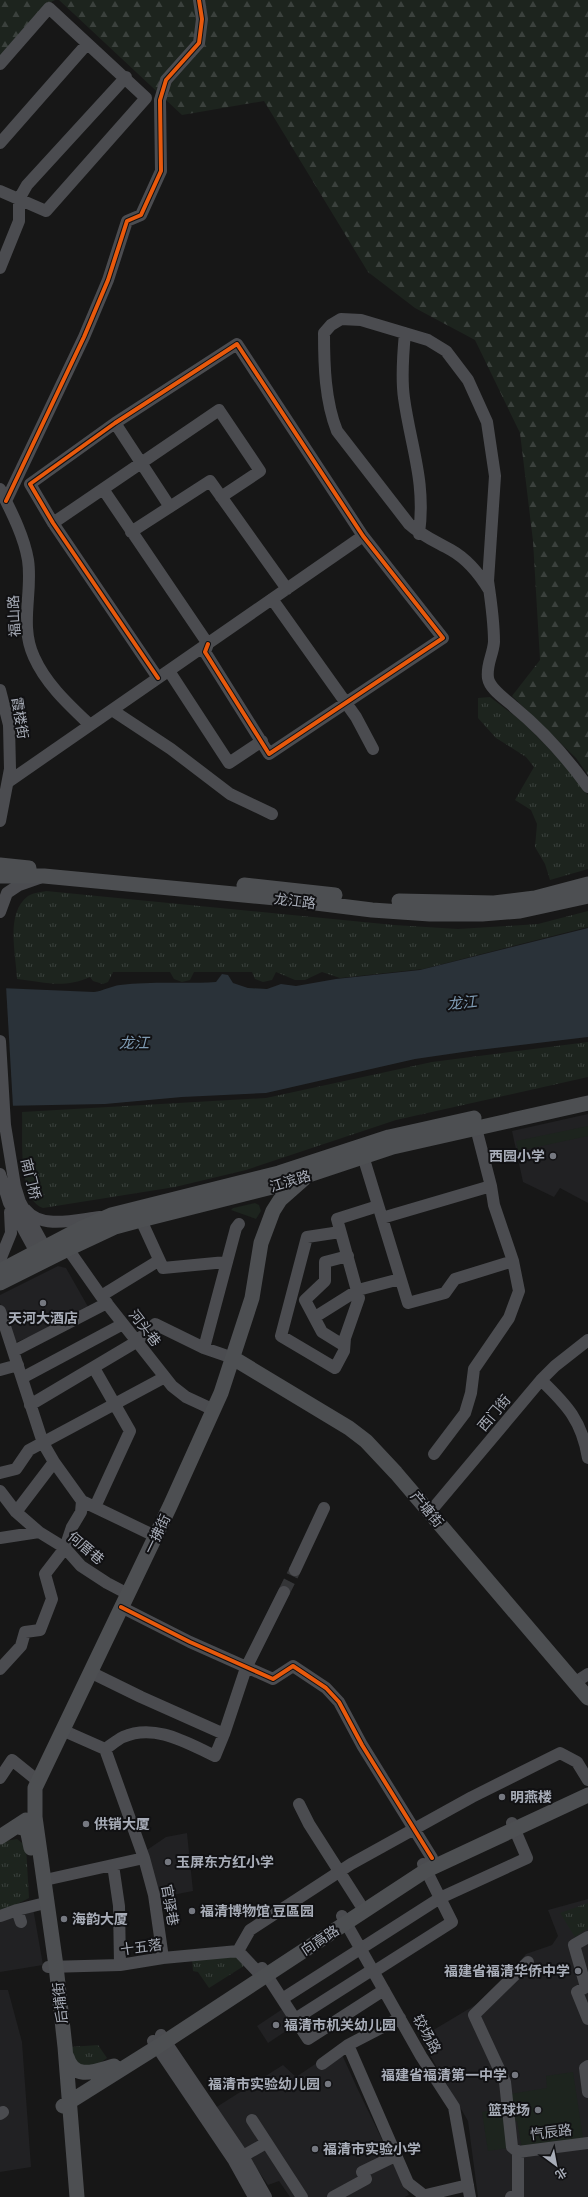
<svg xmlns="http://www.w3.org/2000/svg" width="588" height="2197" font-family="'Asap Condensed','Noto Sans SC',sans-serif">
<defs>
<pattern id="forest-firs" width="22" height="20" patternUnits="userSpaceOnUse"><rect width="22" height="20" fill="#1d241e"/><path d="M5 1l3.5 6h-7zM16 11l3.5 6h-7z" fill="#3b413d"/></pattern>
<pattern id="park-tufts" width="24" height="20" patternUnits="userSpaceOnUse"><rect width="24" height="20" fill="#1d241e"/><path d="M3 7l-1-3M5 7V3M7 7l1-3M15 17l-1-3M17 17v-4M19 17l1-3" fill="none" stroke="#3b413d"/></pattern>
</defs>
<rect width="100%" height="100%" fill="#171717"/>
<path fill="#212123" d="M588 1114V1203L560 1188 554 1197 523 1182 512 1131Z
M58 1266 66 1268 91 1312 14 1343 0 1303V1295Z
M187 1833 193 1891 157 1898 144 1852 166 1837Z
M588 1899V2197H478L468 2121 420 2038 477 2004 496 1985 504 1980 526 1954 552 1945 558 1936 548 1910Z
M32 1902 43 1965 0 1972V1913Z
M0 1990H8L22 2042 31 2167 0 2172Z
M284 2008 295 2025 268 2043 257 2026Z
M339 2048 359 2092 409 2195 405 2197H290L279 2181 268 2185 215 2108 283 2065 296 2077Z"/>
<path fill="#1d241e" d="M588 1126V1136L518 1151 516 1141Z
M255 1203 259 1205 261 1211 256 1219 231 1210 233 1208Z
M573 2072 583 2138 522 2149 517 2121 504 2123 508 2148 488 2151 482 2112 512 2107 510 2094 547 2088 546 2076Z"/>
<path fill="url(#forest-firs)" d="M0 0H55L49 3 0 60Z
M59 0H588V775L576 758 512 696 540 660 533 541 520 433 475 340 415 308 368 272 264 101 182 115Z"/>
<path fill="url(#park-tufts)" d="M490 697 523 722 568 768 588 795V869L550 880 545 864 535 847 537 824 531 810 515 800 534 767 526 757 496 738 478 718V698Z
M46 891 394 925 458 929 538 924 588 911V927L423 969 340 978 322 972 305 980H295L276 972 272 980 263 982 255 979 252 972H194L190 980 182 982 174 979 170 972H113L108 982 103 984 93 981 90 977C63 989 45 982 17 979 16 954 5 913 28 896 33 893 41 892 46 891Z
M588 1042V1077L396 1120 246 1170 175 1187 43 1208C17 1199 23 1135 22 1112L266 1098 432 1062Z
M17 1839 26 1846 29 1898 0 1913V1842Z
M588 1903V1928L575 1937 560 1913Z
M238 1954 247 1964 209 1988 198 1972 193 1971 192 1958Z
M98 2045 107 2058 94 2067 76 2069 70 2047Z"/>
<path fill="#2a3239" d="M588 928V1037L470 1051 415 1059 266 1093 182 1097 105 1104 0 1106V988L94 992C103 991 111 986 120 985 152 981 185 984 216 982L222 974 228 975 233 983 248 988 267 989 281 984 296 986 336 979 420 970Z"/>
<path fill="#171717" d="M0 986H6L13 1107 0 1108Z"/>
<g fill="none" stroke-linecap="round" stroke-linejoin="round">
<path stroke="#343537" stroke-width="12" stroke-dasharray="12 6" stroke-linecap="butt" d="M284 1592 295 1570"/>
<path stroke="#4b4c50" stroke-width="12" d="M0 64 49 8 146 98 46 211 0 191
M0 143 87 44
M0 268 19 221V199L27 185 126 77
M405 333C403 354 401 377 404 398 411 448 426 481 419 534
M115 423 170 507
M0 489C11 511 24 536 28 560 33 592 19 625 34 657 46 684 68 704 90 725
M103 489 208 644
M6 501 84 337 108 280 127 221 141 215 161 171 160 100 166 80 199 43 202 19 199 0
M53 523 219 410 260 471 221 497
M131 532 210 481 287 589
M489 590C480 575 467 559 451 550 435 541 422 536 409 524L337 431C325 401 324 365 324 333L331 325 341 319 361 320 428 340 446 351 468 380 487 422 495 476 488 581C491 601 494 622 494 642 493 655 486 665 488 678 490 690 506 699 514 707 542 730 567 758 588 787
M272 599 356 717 373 749
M169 671 229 763 262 741
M158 678 53 523 30 484 115 423 237 344 363 536 443 638 269 754 205 652 208 644
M0 690 9 725 10 769 0 821
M112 710 171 749 230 794 272 814
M8 782 363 536
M0 912 7 893 19 885 39 878
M0 1041 5 1125 15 1186 20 1202 49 1255
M363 1156 408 1303 445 1293 455 1279 513 1261
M0 1174 9 1203 40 1260
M26 1210C41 1230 79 1219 100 1217
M382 1218 491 1186
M141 1220 163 1268 226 1262
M340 1232 307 1237 281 1336 335 1368 344 1351 345 1338 359 1298 337 1219 378 1206
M68 1249 101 1296 172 1386 186 1397 214 1410
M0 1260 11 1233 10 1212
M101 1296 158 1261
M0 1311 43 1443 54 1462 82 1501 155 1536
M315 1317 358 1290 400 1279
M343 1345 322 1332 305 1300 325 1281V1262L348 1256
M204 1348 236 1228 239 1224
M14 1351 107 1303
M94 1368 130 1431 95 1507
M0 1370 18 1365
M22 1378 123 1324
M541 1380C567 1405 582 1421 588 1458
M30 1405 136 1342 155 1324 204 1348 233 1358
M434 1454 465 1413 471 1393 474 1369 509 1318 519 1291 513 1261 494 1205 491 1186 476 1128
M0 1473 16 1469 29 1450 165 1377
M0 1491 16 1512 39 1532
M16 1512 54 1462
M430 1512 541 1380 555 1366 588 1340
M0 1538 39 1532 65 1548 81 1566 107 1583 128 1594
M295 1570 324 1508
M121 1607 190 1642 273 1679 293 1666 326 1688 339 1702 362 1745 432 1858
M0 1669 21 1646 25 1632 40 1630 52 1599 45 1574 65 1548 72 1527 81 1512 82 1501
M90 1672 141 1697 224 1734
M574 1683 588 1674
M62 1730 105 1749 144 1858 154 1895 163 1958
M105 1749C111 1745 117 1740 123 1737 155 1723 187 1743 215 1756L224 1734 246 1668 284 1592
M0 1778 12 1760 38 1781
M299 1804 309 1824 360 1904
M113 1865 119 1906 120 1965
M45 1880 144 1858
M17 1910 41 1904
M0 1916 17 1910 21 1922
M342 1916 421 2056 454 2107 470 2197
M588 1937 574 1945 586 1987 577 1992 588 2019
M238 1951 250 1930 351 1864 472 1797 560 1753 577 1762 588 1780
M238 1951 257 1971
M48 1967 120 1965 163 1958 238 1951
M267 1975 262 1968 308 2039 384 1990
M282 1999 440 1898 527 1858 512 1823
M295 2019 372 1970 378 1969 452 1922 423 1864
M161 2035 243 2156 266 2197
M153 2041 234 2161 254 2197
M348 2045 408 2183 426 2197
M322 2064 348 2045 400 2018
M588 2066 585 2068 588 2092
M0 2114 3 2112
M252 2120 302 2197
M518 2152 588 2143
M243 2156 266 2143
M426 2195 468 2185
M333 2197 366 2179 362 2172 395 2156
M511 2197 518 2196V2152L512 2147 505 2082 474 2015 528 1962"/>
<path stroke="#4d4f52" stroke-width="15" d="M0 865 29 868
M0 876H44L276 898 372 910 430 914H482L520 911 588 896
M244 885 335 895
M399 901 494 903 535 898 588 884
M0 1271 84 1227 111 1215 279 1173 389 1137 474 1118
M0 1283 68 1249 115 1227 141 1220 276 1186 393 1147 588 1103
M233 1358 349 1428 366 1441 396 1473 588 1698
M18 1827 27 1829 31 1848
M0 1837 26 1820
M67 2057C74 2081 96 2071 114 2066
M63 2106 157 2047 425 1871 588 1795
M77 2197 65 2047 56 1966 35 1817V1788L170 1506 221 1393 252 1298 261 1243 273 1211 280 1200 306 1177"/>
<g stroke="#111113" stroke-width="6">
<path id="cycleway" d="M6 501 84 337 108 280 127 221 141 215 161 171 160 100 166 80 199 43 202 19 199 0
M158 678 53 523 30 484 115 423 237 344 363 536 443 638 269 754 205 652 208 644
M121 1607 190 1642 273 1679 293 1666 326 1688 339 1702 362 1745 432 1858"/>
</g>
<use href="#cycleway" stroke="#e8590c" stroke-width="4"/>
</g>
<g fill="#757880" stroke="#111113" stroke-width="1.5">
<circle cx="553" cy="1156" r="4"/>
<circle cx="43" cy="1303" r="4"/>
<circle cx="502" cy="1797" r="4"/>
<circle cx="86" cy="1824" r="4"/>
<circle cx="168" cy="1862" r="4"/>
<circle cx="192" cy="1911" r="4"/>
<circle cx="64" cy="1919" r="4"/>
<circle cx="578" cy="1971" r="4"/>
<circle cx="276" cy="2025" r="4"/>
<circle cx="515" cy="2075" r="4"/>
<circle cx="328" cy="2084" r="4"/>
<circle cx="538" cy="2110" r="4"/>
<circle cx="315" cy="2149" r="4"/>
</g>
<g text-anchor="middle" stroke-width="4" stroke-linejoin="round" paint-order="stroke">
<g font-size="14" fill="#a8adb8" stroke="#111113">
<text transform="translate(14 616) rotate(-93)" y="5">福山路</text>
<text transform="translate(20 718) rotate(81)" y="5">霞楼街</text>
<text transform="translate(295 901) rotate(7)" y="5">龙江路</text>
<text transform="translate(31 1179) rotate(76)" y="5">南门桥</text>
<text transform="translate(290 1181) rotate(-17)" y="5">江滨路</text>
<text transform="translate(145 1328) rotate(52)" y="5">河头巷</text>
<text transform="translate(494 1413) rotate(-50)" y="5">西门街</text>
<text transform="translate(427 1509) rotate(50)" y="5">产塘街</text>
<text transform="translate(157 1534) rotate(-64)" y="5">一拂街</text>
<text transform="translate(86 1548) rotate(40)" y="5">何厝巷</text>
<text transform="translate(170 1905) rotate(80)" y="5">官驿巷</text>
<text transform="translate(320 1940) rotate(-33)" y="5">向高路</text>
<text transform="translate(141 1947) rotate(-8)" y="5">十五落</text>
<text transform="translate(60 2003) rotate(-96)" y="5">后埔街</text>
<text transform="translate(427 2034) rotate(61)" y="5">较场路</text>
<text transform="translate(551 2132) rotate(-7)" y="5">忾辰路</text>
</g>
<g font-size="14" font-weight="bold" fill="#a8adb8" stroke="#111113" text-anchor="start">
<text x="545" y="1161" text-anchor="end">西园小学</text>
<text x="43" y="1323" text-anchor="middle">天河大酒店</text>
<text x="510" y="1802">明燕楼</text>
<text x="94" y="1829">供销大厦</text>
<text x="176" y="1867">玉屏东方红小学</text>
<text x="200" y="1916">福清博物馆 豆區园</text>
<text x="72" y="1924">海韵大厦</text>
<text x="570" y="1976" text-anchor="end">福建省福清华侨中学</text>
<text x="284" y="2030">福清市机关幼儿园</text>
<text x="507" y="2080" text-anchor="end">福建省福清第一中学</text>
<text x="320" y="2089" text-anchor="end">福清市实验幼儿园</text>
<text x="530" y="2115" text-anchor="end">篮球场</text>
<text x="323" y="2154">福清市实验小学</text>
</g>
<g font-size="15" font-style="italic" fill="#7f9bb3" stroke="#111113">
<text transform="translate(462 1003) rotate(-6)" y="5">龙江</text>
<text x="134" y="1048">龙江</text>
</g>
</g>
<g transform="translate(556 2165) rotate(148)" stroke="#111113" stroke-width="3" paint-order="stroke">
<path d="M0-3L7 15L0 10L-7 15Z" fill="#a8adb8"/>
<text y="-6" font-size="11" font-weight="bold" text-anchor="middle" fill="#a8adb8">北</text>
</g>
</svg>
